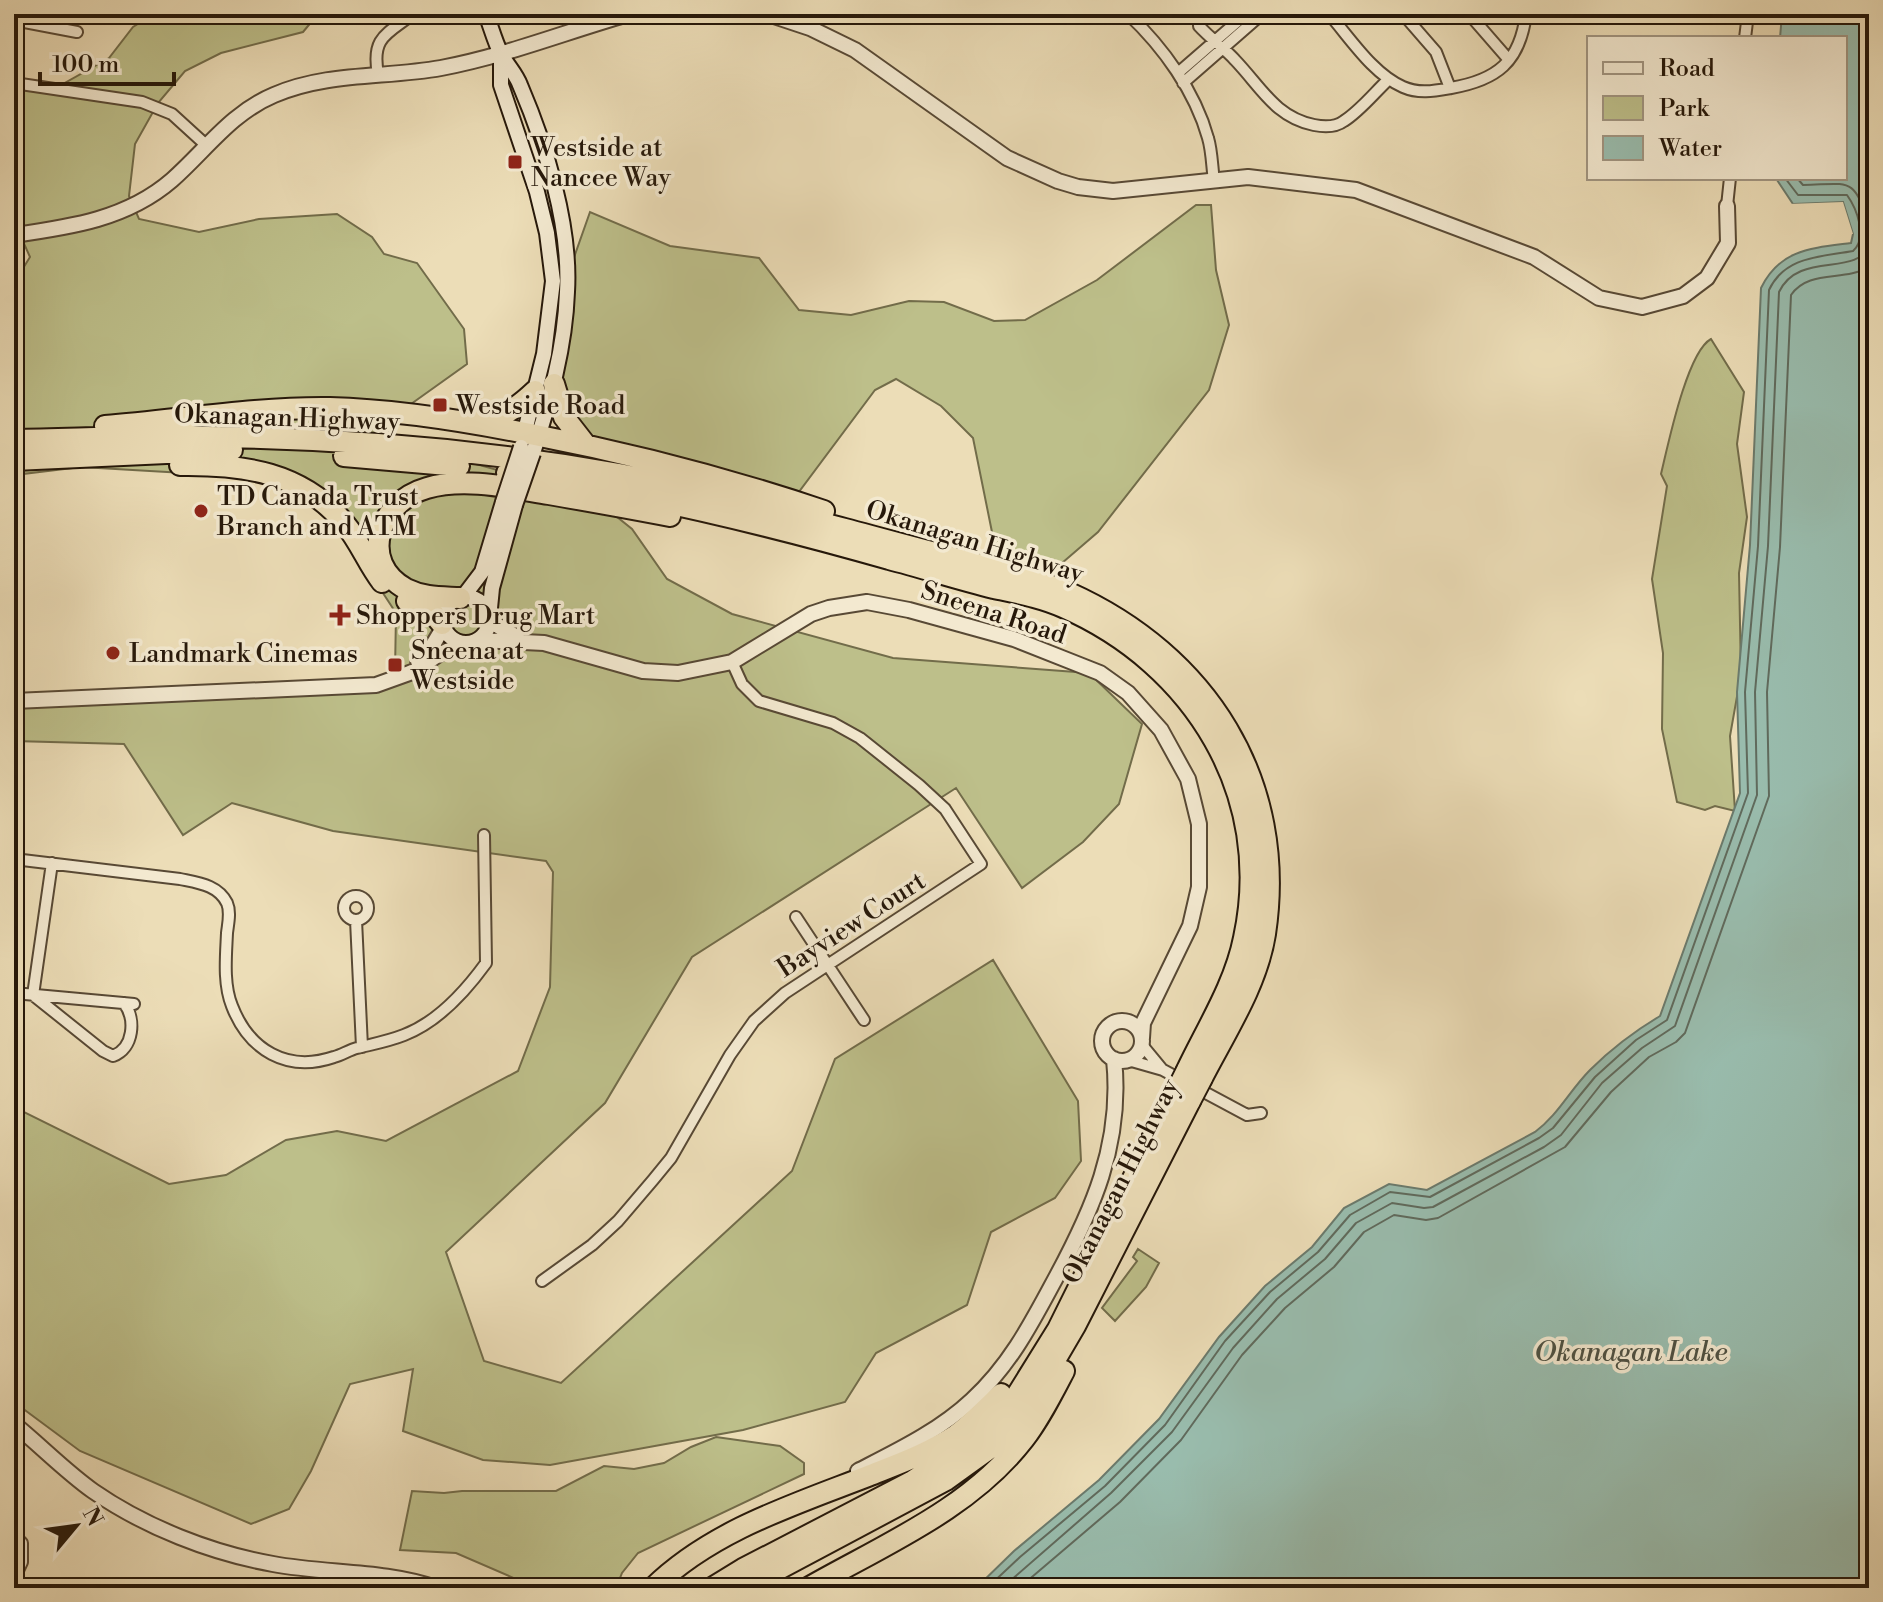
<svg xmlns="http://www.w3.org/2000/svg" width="1883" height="1602" font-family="'Libre Bodoni',serif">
<rect width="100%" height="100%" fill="#ecddb7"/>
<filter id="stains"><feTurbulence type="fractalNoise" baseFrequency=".0025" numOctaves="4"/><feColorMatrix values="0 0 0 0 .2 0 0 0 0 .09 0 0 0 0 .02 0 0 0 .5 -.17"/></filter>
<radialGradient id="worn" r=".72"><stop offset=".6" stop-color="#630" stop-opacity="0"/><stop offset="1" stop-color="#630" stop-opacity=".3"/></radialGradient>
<path fill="#bdbf8a" stroke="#726c4a" stroke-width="2" d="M154 14H318L303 32 221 53 185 71 158 103 135 144 129 196 139 219 199 232 259 219 337 214 372 237 384 254 417 263 464 329 467 364 390 419 388 431 396 442 591 496 632 529 667 579 732 614 893 658 1089 673 1142 724 1119 804 1083 842 1022 888 956 788 692 957 605 1103 446 1252 484 1361 561 1383 792 1171 835 1059 993 960 1078 1101 1081 1161 1055 1198 991 1232 967 1305 876 1353 845 1402 743 1430 550 1465 483 1460 403 1431 413 1369 350 1384 311 1471 289 1509 251 1524 80 1451 14 1402V1107L169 1184 226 1175 286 1140 337 1131 386 1141 518 1071 550 987 553 872 546 861 333 831 232 803 183 835 124 744 14 741V708L373 680 395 672 396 613 341 529 303 497 253 477 81 467 14 475V283L30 257 17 228 14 227V86L24 89 61 85 109 58 133 27Z
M1196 205H1211L1216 270 1229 325 1209 390 1098 532 1040 582 1019 577 993 537 973 438 941 406 896 379 875 390 769 532 590 479 555 404 547 334 590 212 670 246 759 258 799 310 851 315 909 301 944 302 994 321 1025 320 1097 280Z
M1711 339 1744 392 1737 444 1747 517 1739 573 1741 674 1730 736 1735 811 1715 806 1705 810 1677 802 1662 729 1663 653 1652 579 1667 486 1661 474C1668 445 1687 352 1711 339Z
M1138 1249 1159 1263 1146 1287 1115 1321 1102 1308 1137 1261 1133 1257Z
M716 1437 780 1446 804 1463V1474L638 1553 622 1573 616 1588H527L516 1579 456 1553 400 1550 412 1491 444 1493 462 1491H556L604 1466 634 1469 664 1463 691 1447Z"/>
<path fill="#99bcad" stroke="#6b7a6c" stroke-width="2" d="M1782 14H1869V1588H976L1014 1551 1099 1480 1159 1419 1219 1337 1265 1286 1312 1247 1344 1208 1389 1184 1427 1190 1535 1132C1558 1115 1570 1090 1590 1070 1611 1049 1635 1031 1660 1016L1740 793 1737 692 1750 545 1761 288C1780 249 1812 248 1851 243L1853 234 1843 202 1793 204 1777 180V178H1845V38H1780Z"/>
<path fill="#ecddb7" d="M1843 202 1853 234H1849L1840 206 1792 208 1788 204Z"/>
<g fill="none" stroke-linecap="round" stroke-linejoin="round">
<path stroke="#606a5c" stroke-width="2" d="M1797 178 1803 185C1851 184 1853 176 1869 224
M987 1588 1020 1557 1105 1486 1165 1425 1225 1341 1270 1292 1318 1252 1350 1215 1390 1192 1430 1197 1539 1138 1553 1128 1595 1077 1636 1040 1667 1020 1748 793 1745 692 1758 546 1769 290C1785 256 1820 257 1853 251 1868 238 1857 209 1847 195H1798L1785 178
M1002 1588 1111 1493 1172 1432 1233 1348 1277 1299 1325 1259 1356 1223 1392 1203 1424 1208 1433 1207 1544 1147 1561 1135 1602 1083 1642 1048 1675 1026 1757 795 1755 692 1768 546 1779 292C1799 250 1857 278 1869 245
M1019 1588 1120 1502 1181 1440 1242 1355 1285 1308 1334 1267 1364 1232 1394 1215 1426 1220 1438 1218 1565 1147 1611 1092 1649 1057 1676 1042 1685 1033 1769 796 1767 692 1780 547 1791 295C1809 269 1844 282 1869 267"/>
<g stroke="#584935" stroke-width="14">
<path id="minor" d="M1128 14C1163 47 1195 91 1208 138 1212 151 1212 167 1214 181
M1204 14 1199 22V26C1211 39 1224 48 1235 60 1261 87 1275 117 1314 125 1324 127 1336 127 1344 121 1360 111 1375 92 1389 79
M1329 14C1350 38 1373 74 1403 87 1419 94 1434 91 1451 88 1497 80 1520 62 1526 14
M1403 14 1436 52 1450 88
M1469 14 1509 60
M14 20 77 32
M1745 38 1748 14
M1178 73 1246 14
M378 74C371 37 387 34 413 14
M14 83 142 102 172 114 206 145
M1183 83 1262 14
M1727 206 1730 178
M14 859 180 879C199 883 218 885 227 903 231 912 228 924 227 933 226 956 223 984 232 1006 249 1050 287 1073 334 1057 342 1055 349 1050 357 1048 373 1044 389 1041 404 1035 438 1022 465 992 486 963L484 835
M344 908a12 12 0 1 1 24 0a12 12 0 1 1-24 0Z
M796 917 864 1020
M356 920 362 1047
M14 993 134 1004
M33 995 103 1051 113 1056C134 1048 136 1019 124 1003
M33 995 52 863
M1142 1045 1161 1068
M1128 1060 1163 1070 1247 1115 1261 1113
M542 1281 592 1245 618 1221 653 1180 671 1158 730 1055 754 1021 785 993 981 864 945 809 919 785 860 738 833 723 759 701 742 684 732 662
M14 1535 22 1543V1562L14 1579"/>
</g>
<g stroke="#584935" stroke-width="18">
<path id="tertiary" d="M768 14 810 28 855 50 1007 158 1058 181 1078 187 1113 191 1248 177 1356 190 1534 257 1599 298 1642 307 1683 296 1707 278 1728 243 1727 206
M14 235C71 227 127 219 172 180 206 150 231 113 274 95 327 72 385 78 441 68 505 56 565 32 628 14
M489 621 517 637
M479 640 544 643 643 671 678 673 732 662 811 614 829 608 867 602 909 610 1014 639 1100 673 1128 693 1161 730 1188 779 1199 824V887L1190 926 1143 1023 1142 1038
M418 661 431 648 443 628
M14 701 376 685 415 671 439 654 468 644
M1102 1041a20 20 0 1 1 40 0a20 20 0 1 1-40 0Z
M14 1424C41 1446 65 1471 93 1491 145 1527 211 1553 273 1564 327 1574 384 1570 436 1588
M858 1471C897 1451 939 1431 972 1400 1008 1367 1029 1328 1052 1285 1092 1212 1123 1144 1114 1059"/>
</g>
<g stroke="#26180a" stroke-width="18">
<path id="secondary" d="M486 14C491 27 495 42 501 54 507 65 516 74 520 85 546 146 571 226 567 292 565 348 550 400 533 453
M501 54V85L537 192 547 233 553 281 544 354 523 439
M443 620a23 23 0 1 1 46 0a23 23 0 1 1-46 0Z
M463 597 482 572 503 502
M489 618 492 588 515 505"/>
</g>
<g stroke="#26180a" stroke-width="24">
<path id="motorway" d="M554 384 564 417 585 444
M478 420C503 418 517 408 535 391
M105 426C180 420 255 407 330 408 400 410 467 421 535 435 633 454 729 479 824 511
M14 440C78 439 142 436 205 437 343 438 483 450 619 474 695 488 771 510 845 529 886 540 926 551 966 561 1000 570 1037 579 1069 593 1207 655 1288 781 1265 934 1257 985 1225 1033 1202 1078
M344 456 459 466
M14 460 232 450
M180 465C242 464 303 472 345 524 360 542 368 564 382 582
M507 473C636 493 763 523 889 559 924 568 958 579 994 588 1017 593 1041 597 1063 607 1194 664 1275 795 1244 938 1235 984 1207 1028 1187 1070
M460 598C441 597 424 598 406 589 358 562 378 502 427 488 465 477 511 488 549 494 589 501 629 508 670 516
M407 601 431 611 442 624
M653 1588C711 1531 793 1505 868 1476 898 1464 929 1453 956 1435 972 1423 987 1408 1001 1394
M712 1588 743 1569 911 1482 958 1451 1002 1412 1017 1395 1058 1329 1175 1094
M743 1588 946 1480 989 1449 1014 1423 1027 1408 1075 1326 1190 1101
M808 1588C883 1545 969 1510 1024 1439 1040 1418 1052 1394 1064 1371"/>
</g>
<use href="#minor" stroke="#f3e9d0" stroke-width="10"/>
<use href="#tertiary" stroke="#f3e9d0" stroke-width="14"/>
<use href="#secondary" stroke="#f3e9d0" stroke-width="14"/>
<use href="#motorway" stroke="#ecddb7" stroke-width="20"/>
<g stroke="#26180a" stroke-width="18" stroke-linecap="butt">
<path id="secondary-bridge" d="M503 502 521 447
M515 505 533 453"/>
</g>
<g stroke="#26180a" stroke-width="24" stroke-linecap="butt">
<path id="motorway-bridge" d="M1175 1094 1187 1070
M1190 1101 1202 1078"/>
</g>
<use href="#secondary-bridge" stroke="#f3e9d0" stroke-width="14"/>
<use href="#motorway-bridge" stroke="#ecddb7" stroke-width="20"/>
</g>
<g fill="#8f2418" stroke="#f3e9d0" stroke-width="3">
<rect x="507" y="154" width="16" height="16" rx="4"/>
<rect x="432" y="397" width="16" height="16" rx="4"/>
<circle cx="201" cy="511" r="8"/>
<path d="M336 603h8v8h8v8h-8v8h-8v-8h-8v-8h8z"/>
<circle cx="113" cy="653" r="8"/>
<rect x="387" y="657" width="16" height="16" rx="4"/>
</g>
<g text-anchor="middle" stroke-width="7" stroke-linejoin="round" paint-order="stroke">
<g font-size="26" fill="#26180a" stroke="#f3e9d0" text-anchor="start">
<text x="531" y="156">Westside at<tspan x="531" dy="30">Nancee Way</tspan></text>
<text x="456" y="414">Westside Road</text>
<text x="217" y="505">TD Canada Trust<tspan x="217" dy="30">Branch and ATM</tspan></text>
<text x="356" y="624">Shoppers Drug Mart</text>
<text x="411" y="659">Sneena at<tspan x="411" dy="30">Westside</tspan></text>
<text x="129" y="662">Landmark Cinemas</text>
</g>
<g font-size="26" fill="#26180a" stroke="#f3e9d0">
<text transform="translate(287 417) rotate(2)" y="9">Okanagan Highway</text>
<text transform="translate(975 541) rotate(17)" y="9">Okanagan Highway</text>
<text transform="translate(994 612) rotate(18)" y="9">Sneena Road</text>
<text transform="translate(851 924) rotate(-33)" y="9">Bayview Court</text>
<text transform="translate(1120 1181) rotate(-63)" y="9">Okanagan Highway</text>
</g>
<g font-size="28" font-style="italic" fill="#4e5143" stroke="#f3e9d0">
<text x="1631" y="1361">Okanagan Lake</text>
</g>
</g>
<rect width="1883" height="1602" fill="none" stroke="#ecddb7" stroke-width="48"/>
<rect x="16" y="16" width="1851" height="1570" fill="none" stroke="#26180a" stroke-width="4"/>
<rect x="24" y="24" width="1835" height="1554" fill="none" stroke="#26180a" stroke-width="2"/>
<rect x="1587" y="36" width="260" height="144" fill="#f3e9d0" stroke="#a19581" stroke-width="2"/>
<rect x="1603" y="62" width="40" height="12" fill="#f3e9d0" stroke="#a19581" stroke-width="2"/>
<text x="1659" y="76" font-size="24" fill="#26180a">Road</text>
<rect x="1603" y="96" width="40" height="24" fill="#bdbf8a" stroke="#a19581" stroke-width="2"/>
<text x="1659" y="116" font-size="24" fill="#26180a">Park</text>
<rect x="1603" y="136" width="40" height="24" fill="#99bcad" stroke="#a19581" stroke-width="2"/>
<text x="1659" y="156" font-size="24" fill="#26180a">Water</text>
<g transform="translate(76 1526) rotate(61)" stroke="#f3e9d0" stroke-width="6" paint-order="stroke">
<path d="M0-6L14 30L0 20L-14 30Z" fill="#26180a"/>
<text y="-12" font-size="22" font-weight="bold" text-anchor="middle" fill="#26180a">N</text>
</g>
<path d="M40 72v12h134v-12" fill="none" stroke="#26180a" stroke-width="4"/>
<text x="52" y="72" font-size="24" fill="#26180a" stroke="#f3e9d0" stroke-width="6" paint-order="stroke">100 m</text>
<rect width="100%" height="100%" filter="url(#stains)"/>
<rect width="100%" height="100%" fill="url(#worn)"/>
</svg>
